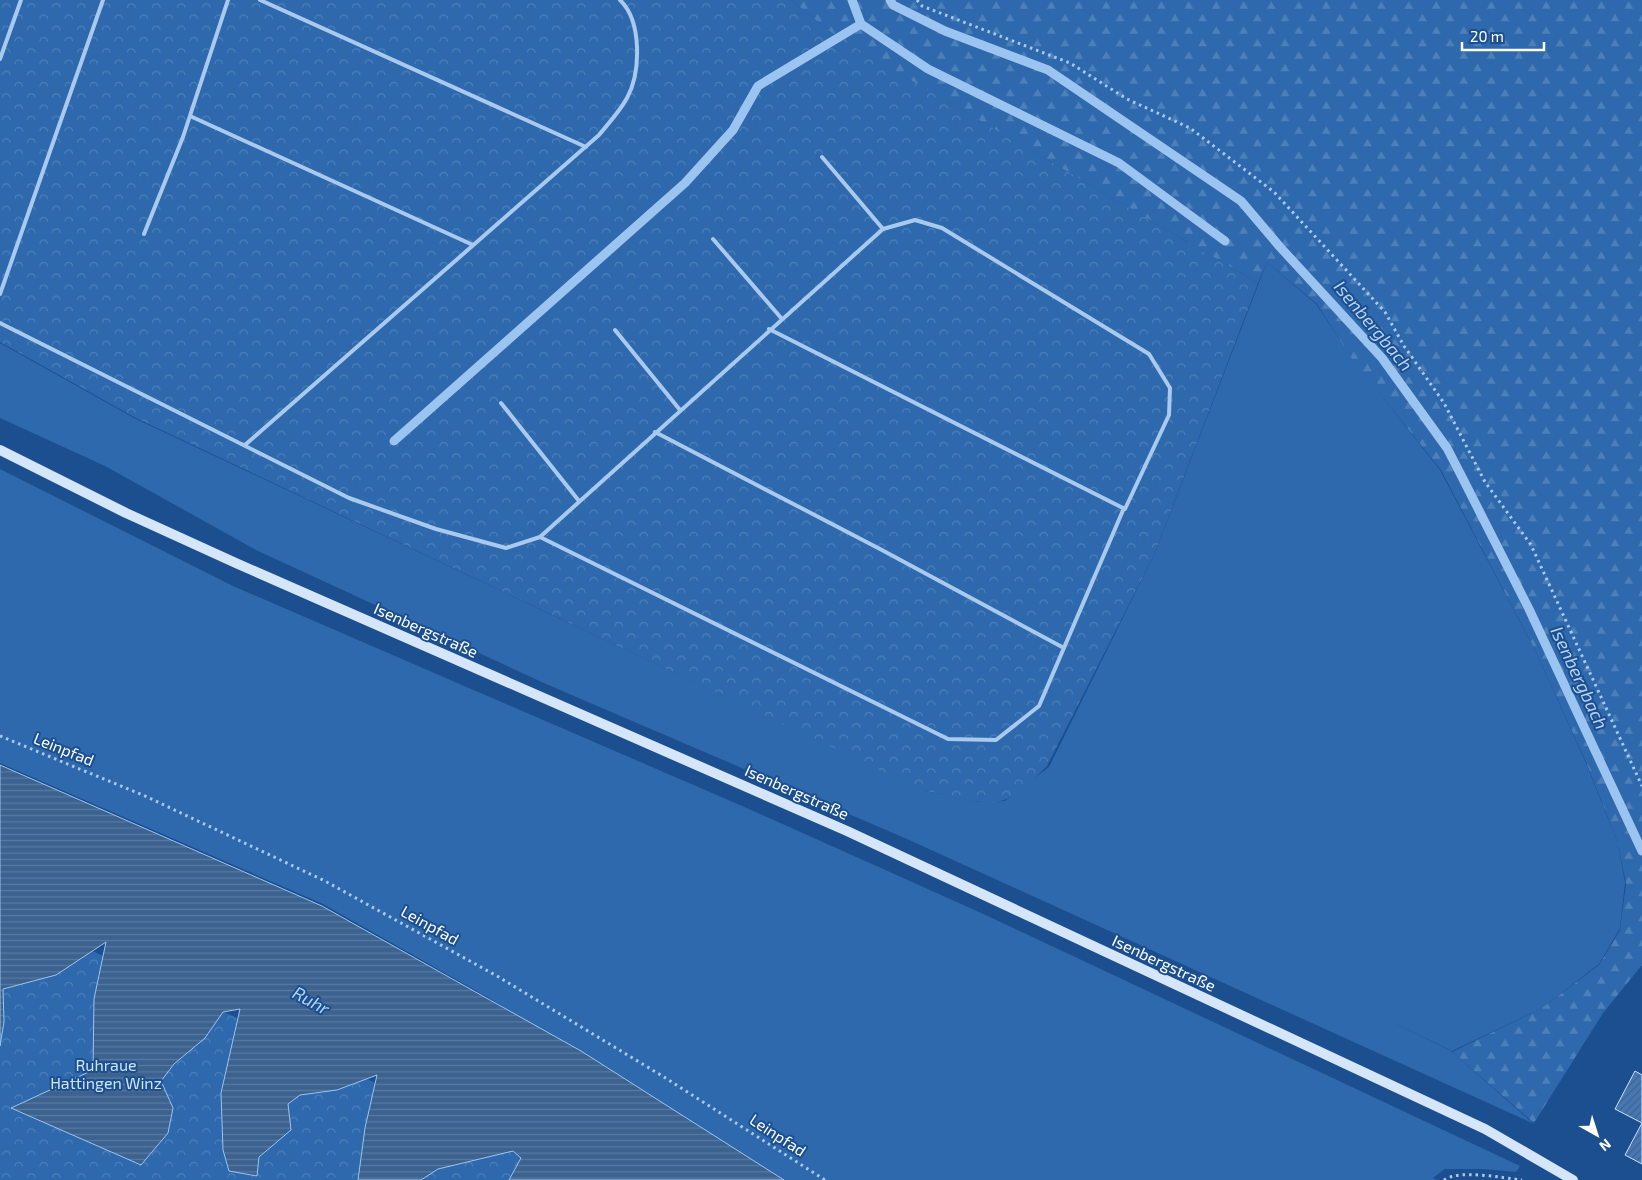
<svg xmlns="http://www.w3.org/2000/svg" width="1642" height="1180" font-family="'Exo 2',sans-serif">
<defs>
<pattern id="forest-firs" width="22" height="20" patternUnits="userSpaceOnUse" patternTransform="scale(1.25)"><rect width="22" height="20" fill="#2e69ad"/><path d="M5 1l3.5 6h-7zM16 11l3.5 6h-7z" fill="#4d80b9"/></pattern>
<pattern id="park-crowns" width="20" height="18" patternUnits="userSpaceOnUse" patternTransform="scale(1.25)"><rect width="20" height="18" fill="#2e69ad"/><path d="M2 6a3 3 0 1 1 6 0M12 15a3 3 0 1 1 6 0" fill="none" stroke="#4d80b9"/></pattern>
<pattern id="water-rules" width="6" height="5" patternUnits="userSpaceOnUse" patternTransform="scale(1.25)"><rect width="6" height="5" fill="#3c6290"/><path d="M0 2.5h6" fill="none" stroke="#597aa1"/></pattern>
<pattern id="building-hatch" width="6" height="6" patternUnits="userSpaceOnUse" patternTransform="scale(1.25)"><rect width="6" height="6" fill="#4478b7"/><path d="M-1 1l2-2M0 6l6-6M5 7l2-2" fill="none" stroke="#486282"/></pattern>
</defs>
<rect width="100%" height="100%" fill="#1b4f8f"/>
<path fill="#2e69ad" d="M1267 262 1316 304 1352 358 1440 470 1538 656 1585 761 1618 843 1625 883 1620 928 1599 964 1542 1008 1452 1051 1380 1016 1451 1051 1534 1124 907 839 546 684 256 550 105 466 0 418V343L134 418 926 791 978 802 1005 801 1049 767 1154 555Z
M0 469 233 586 749 809 979 912 1520 1166 1516 1172 1484 1169H1445L1433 1178 1437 1180H781L489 998 323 904 0 763Z"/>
<path fill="url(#forest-firs)" d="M791 0H1642V965L1603 1013 1534 1123 1452 1052 1542 1008 1599 965 1620 930 1626 884 1618 843 1586 762 1538 656 1441 470 1352 359 1317 304 1267 262 1258 283 838 38Z"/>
<path fill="url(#park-crowns)" d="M0 0H791L837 37 1258 283 1154 555 1047 766C1035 778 1021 793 1004 800 985 808 943 794 922 790L134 417 0 342Z
M0 908 355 1073 570 1180H0Z"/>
<path fill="url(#water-rules)" stroke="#9cc4f0" d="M0 765 322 906 581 1051 784 1180H509L521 1158 513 1151 438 1169 421 1180H358L365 1128 377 1075 337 1090 300 1095 288 1104 291 1130 259 1157 257 1176 229 1171 223 1150 221 1093 240 1009 223 1012 205 1038 174 1064 161 1081 173 1108 168 1133 141 1165 11 1108 93 1070 94 999 106 942 56 975 3 989 4 1022 0 1046Z"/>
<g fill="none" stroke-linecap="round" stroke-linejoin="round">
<path stroke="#9cc4f0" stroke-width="9" d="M852 0 861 24
M890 0 893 5 945 31 1048 70 1241 201 1280 247 1382 358 1447 448 1462 477 1529 609 1642 851
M394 441 685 183 733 130 758 86 861 24 928 69 1119 163 1225 241"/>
</g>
<path fill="url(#building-hatch)" stroke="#cfe3fa" d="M1635 1071 1642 1075V1123L1615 1109Z
M1642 1123V1164L1625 1155Z"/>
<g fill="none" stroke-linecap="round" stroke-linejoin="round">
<path stroke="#a9c9ee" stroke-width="3" stroke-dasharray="2.5 4" stroke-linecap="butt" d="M917 0 922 6 1070 63 1127 99 1190 128 1274 192 1385 312 1404 346 1444 403 1485 482 1531 545 1642 786
M0 736 145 796 325 881 497 976 664 1077 825 1180
M1444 1180C1460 1169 1502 1178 1522 1180"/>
<path stroke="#a9c9ee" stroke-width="4" d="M260 0 586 147
M0 59 21 0
M190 116 473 245
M822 157 883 229
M144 234 183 137 228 0
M713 239 782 319
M0 294 103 0
M0 323 349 498 436 529 506 548 540 537 883 229 915 220 942 228 1149 354 1170 388 1169 415 1125 509 769 329
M615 330 680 410
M501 403 579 501
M655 432 880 549 1064 648
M245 445 599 135C608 124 620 111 627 98 641 72 642 21 620 0
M540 537 948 739 996 740 1039 706 1124 508"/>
<path stroke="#d6e6fa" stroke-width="10" d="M0 450 126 513 238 564 847 831 1485 1129 1573 1180"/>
</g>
<g text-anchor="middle" stroke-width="4" stroke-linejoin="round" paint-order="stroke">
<g font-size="16" fill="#fff" stroke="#1b4f8f">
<text transform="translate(426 630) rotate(24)" y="6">Isenbergstraße</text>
<text transform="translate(64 749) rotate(22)" y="6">Leinpfad</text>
<text transform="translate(797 792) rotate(24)" y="6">Isenbergstraße</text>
<text transform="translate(430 925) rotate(29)" y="6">Leinpfad</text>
<text transform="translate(1164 963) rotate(25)" y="6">Isenbergstraße</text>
<text transform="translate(778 1135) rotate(33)" y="6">Leinpfad</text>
</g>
<g font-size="16" fill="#cfe3fa" stroke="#1b4f8f">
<text x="106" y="1071">Ruhraue<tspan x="106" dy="18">Hattingen Winz</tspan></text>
</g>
<g font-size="18" font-style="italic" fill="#b5d3f5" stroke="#1b4f8f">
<text transform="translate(1373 326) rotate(50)" y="6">Isenbergbach</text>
<text transform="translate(1579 678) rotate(65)" y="6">Isenbergbach</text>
<text transform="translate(311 1001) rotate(29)" y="6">Ruhr</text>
</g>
</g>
<g transform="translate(1597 1135) rotate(141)" stroke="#1b4f8f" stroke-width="4" paint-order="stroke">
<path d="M0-4L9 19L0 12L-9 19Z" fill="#ffffff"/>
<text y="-8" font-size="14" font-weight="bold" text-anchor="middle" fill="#ffffff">N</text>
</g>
<path d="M1462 42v8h82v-8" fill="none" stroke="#ffffff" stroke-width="2.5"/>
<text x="1470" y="42" font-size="15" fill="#ffffff" stroke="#1b4f8f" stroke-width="4" paint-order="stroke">20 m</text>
</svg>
